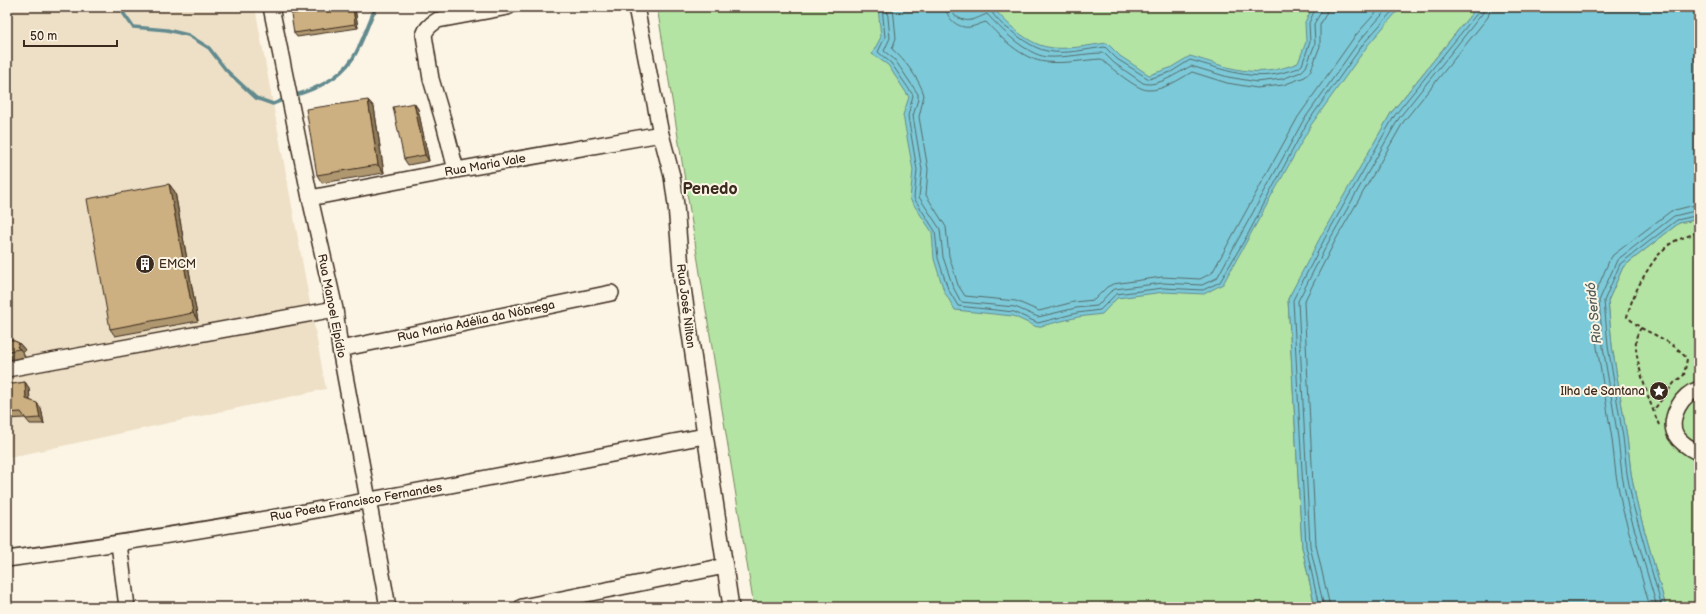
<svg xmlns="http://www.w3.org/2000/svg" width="1706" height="614" font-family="'Balsamiq Sans',sans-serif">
<rect width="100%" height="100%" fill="#fcf5e5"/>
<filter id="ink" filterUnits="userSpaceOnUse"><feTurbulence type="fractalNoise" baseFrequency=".025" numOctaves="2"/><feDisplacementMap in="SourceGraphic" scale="8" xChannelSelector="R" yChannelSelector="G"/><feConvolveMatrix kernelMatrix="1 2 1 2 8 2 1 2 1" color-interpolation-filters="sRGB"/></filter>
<g filter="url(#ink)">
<path fill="#eee0c7" d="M7 7H255L326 389 7 458Z"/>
<path fill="#b4e4a3" stroke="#788760" d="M657 7H1477L1391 113 1288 299 1302 547 1315 607H754Z
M1699 219V607H1666L1637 504 1631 473 1627 437 1612 346 1608 301 1623 267 1679 223Z"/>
<path fill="#7ccad9" stroke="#628a8e" d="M878 7H958L967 12 983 7H992C1007 23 1026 43 1047 47 1064 51 1090 45 1107 43L1120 56 1149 75 1170 68 1190 56C1231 68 1255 80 1298 63L1306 42 1305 22 1313 7H1401L1368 45 1311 125 1223 284 1204 294 1164 292 1117 298 1102 314 1078 317 1037 327 1013 316 955 310 944 291 934 259 932 232 910 199 913 170 903 115 909 97 888 65 872 54 881 37Z
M1477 7H1699V219L1679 223 1623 267 1608 301 1612 346 1627 437 1631 473 1637 504 1666 607H1315L1302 547 1288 299 1322 234 1391 113Z"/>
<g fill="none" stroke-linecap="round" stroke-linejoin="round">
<path stroke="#556a69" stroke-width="1" d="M882 7 885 37 878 52 891 63 913 95 908 116 917 170 914 198 935 231 938 258 948 289 958 306 1014 312 1038 323 1077 313 1100 310 1116 294 1163 288 1203 290 1220 282 1248 234 1307 123 1364 43 1396 7
M887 7 890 38 884 51 895 60 918 94V99L913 116 922 170 919 197 940 229 943 257 953 287 961 302 1015 307 1038 317 1076 308 1097 306 1110 292 1115 289 1163 283 1202 285 1217 278 1303 121 1360 40 1389 7
M893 7 896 38 892 49C904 59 920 80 924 95L919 117 928 169 926 195 946 227 949 256 958 285 965 296 1016 301 1039 311 1074 302 1094 300 1107 287 1113 284 1162 277 1200 279 1212 273 1298 117 1355 36 1381 7
M946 7C946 19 959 29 970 27 976 26 981 23 986 22 1001 38 1023 60 1046 62 1065 64 1083 60 1101 59 1110 67 1137 90 1148 90 1162 91 1180 79 1192 72L1227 83 1257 88 1283 85 1305 77 1311 70 1320 46V25L1326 14 1327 7
M952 7 954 15C968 25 974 19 987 14 1001 29 1025 54 1047 57 1066 58 1085 53 1104 53L1114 63 1143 83C1157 88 1179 72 1191 66L1228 77 1257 82 1282 79 1301 72 1306 67 1315 44 1314 24 1321 12V7
M990 7C991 14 1001 24 1007 28 1019 37 1032 48 1047 51 1065 55 1087 49 1105 47L1117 59 1149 79 1171 72 1190 60C1223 69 1254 83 1288 71 1293 70 1298 69 1302 65L1310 42 1309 23 1316 7
M1319 607 1306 546 1293 300 1326 236 1395 115 1479 11 1480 7
M1324 607 1310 546 1298 301 1330 239 1399 118 1482 14 1485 7
M1330 607 1316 545 1304 302 1335 241 1404 121 1488 17 1491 7
M1650 607 1622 507 1616 475 1612 439 1597 347 1593 299 1609 261 1613 255 1671 211 1699 204
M1657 607 1628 507 1622 475 1618 438 1603 347 1599 301 1617 260 1674 216 1699 210
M1662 607 1633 505 1627 474 1623 437 1608 346 1604 301 1620 264 1677 220 1699 215"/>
<path stroke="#628a8e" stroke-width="3.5" d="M119 7 133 27 167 30 188 35 209 48 226 70 256 98 273 104 285 99
M293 96C316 89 339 79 353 58 362 44 368 23 376 7"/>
<g stroke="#3b2a1e" stroke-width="18">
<path id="minor" d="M271 7 310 198 335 309 340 349 388 607
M636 7 661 134 672 176 676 205 682 281 731 607
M456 170 444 123 431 79 424 35C426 28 431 24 438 20L508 7
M310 198 456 170 661 134
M340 349 611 293
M7 369 335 309
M1699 389C1690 392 1682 399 1678 407 1666 431 1677 442 1699 453
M119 544 127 607
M7 559C241 528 472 481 704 436
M522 607 725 566"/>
</g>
<path stroke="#3b2a1e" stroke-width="2" stroke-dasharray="4 3" stroke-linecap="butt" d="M1641 328C1657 336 1676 344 1687 359L1684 375 1674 383 1653 411
M1659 425C1651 406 1634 360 1636 340 1636 336 1639 331 1641 328L1627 317C1632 294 1653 254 1673 242 1681 238 1691 235 1699 232"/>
<use href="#minor" stroke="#fcf5e5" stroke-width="15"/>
</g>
<path fill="#af976f" stroke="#3b2a1e" d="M355 8 358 28 297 37 294 33Z
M368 100 374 107 384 173 322 183 317 175Z
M414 103 418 109 429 161 408 165 404 159Z
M169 184 175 192 198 321 115 336 110 329Z
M7 338 19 343 25 350 23 353 25 357 9 360 7 358Z
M25 382 29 388 30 400 41 408 44 424H30L25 418 7 419V385Z"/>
<path fill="#8f7b5a" stroke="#3b2a1e" d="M353 7H354L355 8 358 28 355 24Z
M368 100 374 107 384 173 378 165Z
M414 103 418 109 429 161 425 155Z
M169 184 175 192 198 321 193 313Z
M19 343 25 350 23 353 20 349 17 347Z
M25 382 29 388 30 404 26 399Z
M37 403 41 408 44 424 40 418Z"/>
<path fill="#ccb081" stroke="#3b2a1e" d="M333 7H353L355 24 294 33 291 14Z
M368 100 378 165 317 175 306 109Z
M414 103 425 155 404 159 393 107Z
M169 184 193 313 110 329 87 199Z
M7 338 19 343 17 347 20 349 7 351Z
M25 382 26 399 37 403 40 418 26 419 21 412 7 413V385Z"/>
</g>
<defs>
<g id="building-disc" transform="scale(1)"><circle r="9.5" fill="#3b2a1e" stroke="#fcf5e5"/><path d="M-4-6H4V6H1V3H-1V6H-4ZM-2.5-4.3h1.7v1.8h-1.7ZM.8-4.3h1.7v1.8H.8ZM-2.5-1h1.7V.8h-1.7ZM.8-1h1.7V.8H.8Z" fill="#fff"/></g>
<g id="sight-disc" transform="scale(1)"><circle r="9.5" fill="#3b2a1e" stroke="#fcf5e5"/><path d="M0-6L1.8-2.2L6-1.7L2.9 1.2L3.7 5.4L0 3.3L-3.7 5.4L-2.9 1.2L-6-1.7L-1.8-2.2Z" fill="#fff"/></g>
</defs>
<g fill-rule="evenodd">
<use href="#building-disc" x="145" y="264"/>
<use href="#sight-disc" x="1659" y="391"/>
</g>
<g text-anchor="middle" stroke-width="4" stroke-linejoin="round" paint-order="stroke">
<g font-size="12" fill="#3b2a1e" stroke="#fcf5e5">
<text transform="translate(485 165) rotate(-10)" y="4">Rua Maria Vale</text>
<text transform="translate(332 306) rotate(79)" y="4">Rua Manoel Elpídio</text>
<text transform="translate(686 306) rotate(83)" y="4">Rua José Nilton</text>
<text transform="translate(476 321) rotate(-12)" y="4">Rua Maria Adélia da Nóbrega</text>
<text transform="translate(356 502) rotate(-10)" y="4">Rua Poeta Francisco Fernandes</text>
</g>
<g font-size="12" fill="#3b2a1e" stroke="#fcf5e5" text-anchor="start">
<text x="159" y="268">EMCM</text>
<text x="1645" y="395" text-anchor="end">Ilha de Santana</text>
</g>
<g font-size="13" font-style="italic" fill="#4e5a56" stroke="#fcf5e5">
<text transform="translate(1593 313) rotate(-96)" y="5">Rio Seridó</text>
</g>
<g font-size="16" font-weight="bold" fill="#3b2a1e" stroke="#fcf5e5">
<text x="710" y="194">Penedo</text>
</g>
</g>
<rect width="1706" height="614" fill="none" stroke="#fcf5e5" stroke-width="24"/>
<rect x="12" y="12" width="1682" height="590" fill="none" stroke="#3b2a1e" stroke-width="1.5" filter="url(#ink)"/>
<path d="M24 40v6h93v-6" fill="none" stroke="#3b2a1e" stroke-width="2"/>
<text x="30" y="40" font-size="12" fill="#3b2a1e" stroke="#fcf5e5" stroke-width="3" paint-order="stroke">50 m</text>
</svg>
